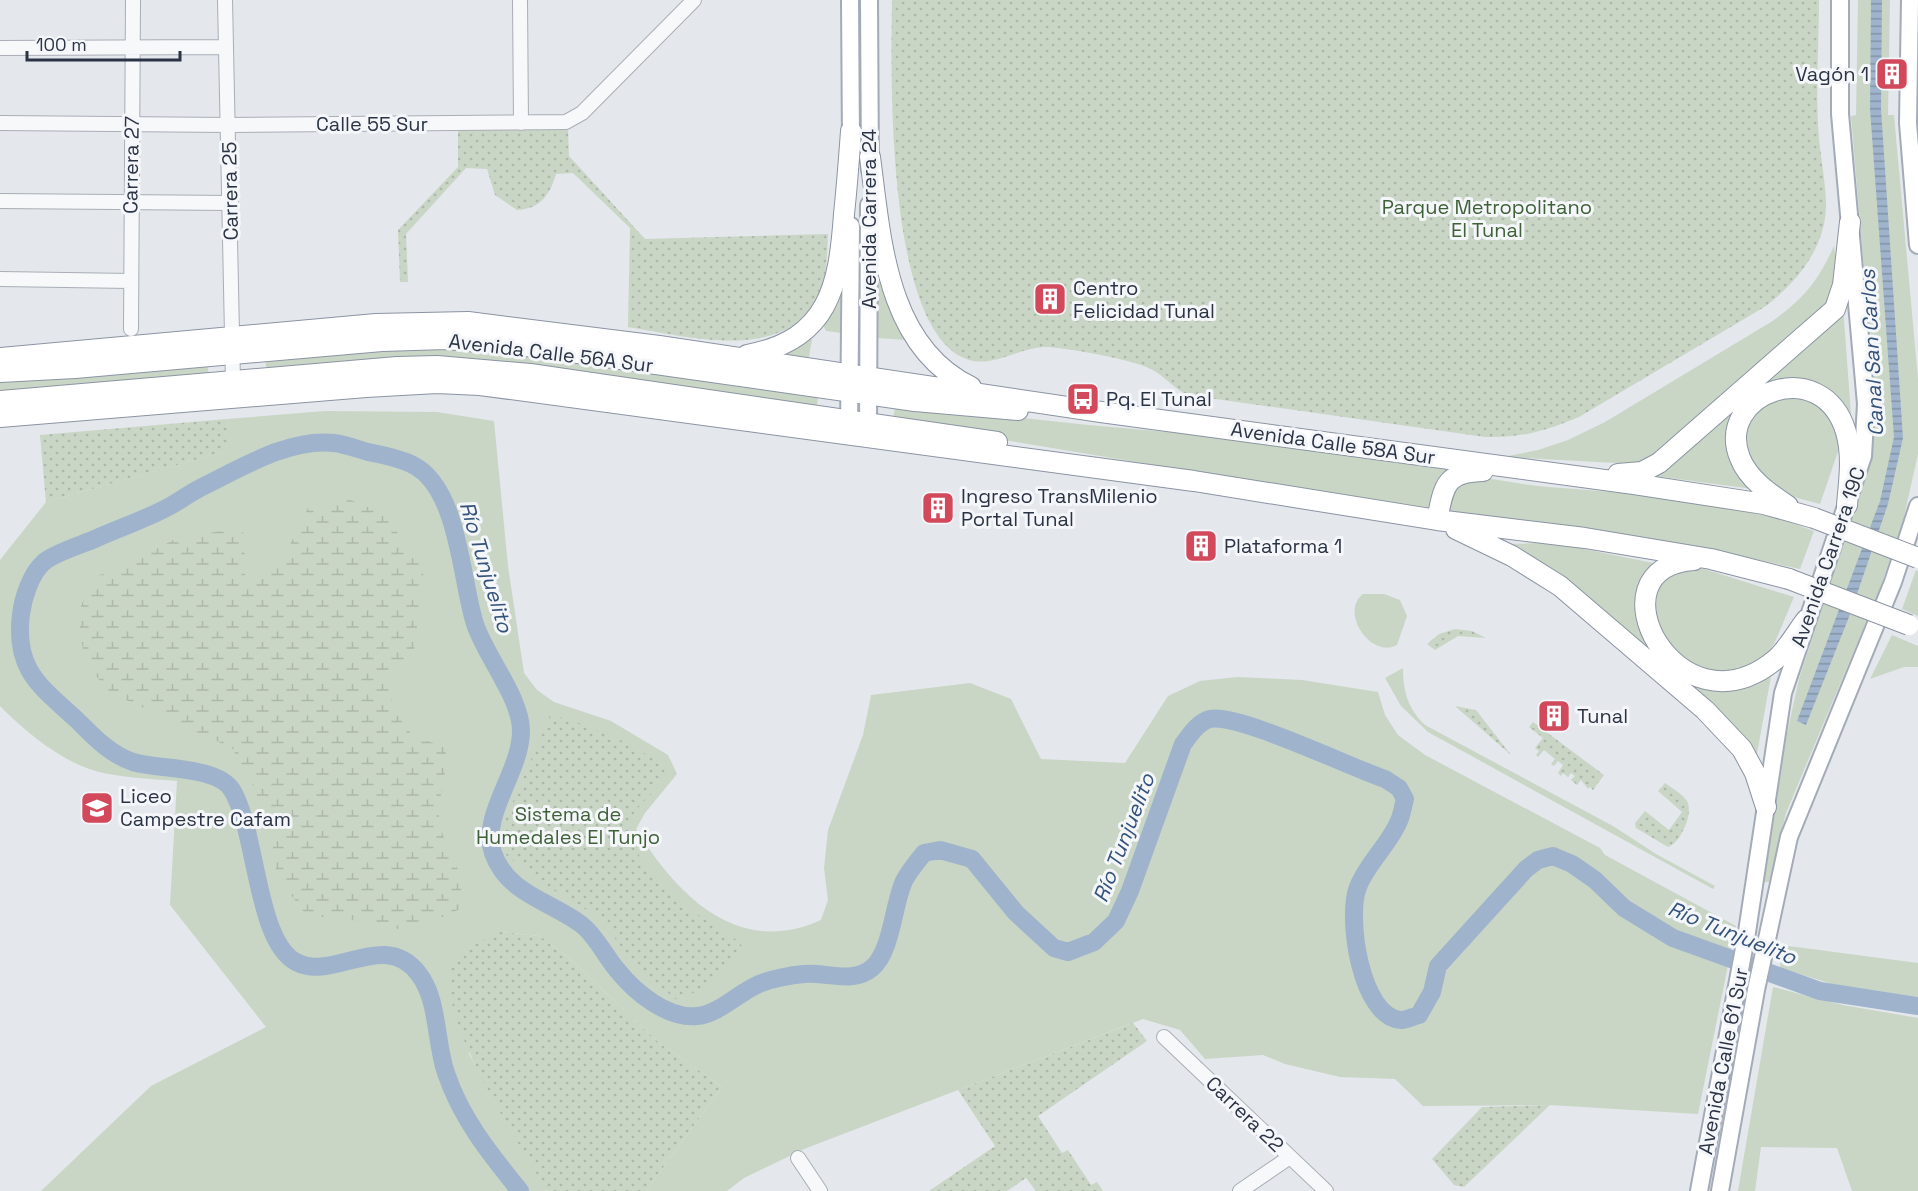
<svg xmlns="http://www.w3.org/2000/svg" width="1918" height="1191" font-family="'Space Grotesk',sans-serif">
<defs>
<pattern id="wetland-marsh" width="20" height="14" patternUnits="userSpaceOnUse" patternTransform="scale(1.5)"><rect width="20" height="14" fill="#c9d6c5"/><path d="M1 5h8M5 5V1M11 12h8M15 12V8" fill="none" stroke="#adb8ab"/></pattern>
<pattern id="park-dots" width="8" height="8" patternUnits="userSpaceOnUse" patternTransform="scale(1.5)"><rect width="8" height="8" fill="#c9d6c5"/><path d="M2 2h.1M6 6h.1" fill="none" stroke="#adb8ab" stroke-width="1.8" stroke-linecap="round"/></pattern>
<pattern id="water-rules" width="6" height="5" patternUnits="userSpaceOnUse" patternTransform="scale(1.5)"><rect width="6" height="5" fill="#9fb4cc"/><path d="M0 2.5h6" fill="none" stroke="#8293a7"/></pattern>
</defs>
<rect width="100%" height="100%" fill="#e4e7ec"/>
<path fill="#c9d6c5" d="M1858 0H1890L1888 115H1894L1918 379V454L1903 521 1879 591 1786 813 1769 882H1764L1786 738 1799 679 1872 453 1874 389 1851 116 1856 115Z
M875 234 907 340 876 338Z
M1834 246 1838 271 1829 304 1661 454 1634 464 1503 457 1538 450 1568 440 1605 422 1771 322C1803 300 1818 281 1834 246Z
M844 272 842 333 826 331 821 321Z
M1843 306 1852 429 1810 383 1734 422 1753 489 1647 475Z
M808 335 812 340 808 362 764 356Z
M465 346 819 393 817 405 726 396 267 374 265 358 340 351Z
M207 364 209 374 0 396V381Z
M1782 392 1826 407 1843 437 1820 504 1790 496 1772 485 1748 463 1744 429 1752 413Z
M896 404 1088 425 1282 442 1453 469 1434 512 975 435 893 418Z
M325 411 437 412 494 421 508 566 524 673 537 690 554 702 611 721 668 755 677 774 645 813 636 829C677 895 737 958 821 920L828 900 824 868 828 830 863 735 871 695 970 683 1011 699 1041 759 1125 763 1168 696 1200 681 1237 677 1302 680 1378 692 1385 715 1398 735 1425 755 1600 848 1605 855 1736 926 1698 1114 1550 1105 1423 1106 1395 1079 1340 1077 1285 1064 1263 1055 1205 1059 1180 1030 1143 1019 804 1149 744 1178 727 1191H646L722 1087 657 1041 568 957 540 936 501 932 469 1054 547 1191H41L151 1086 266 1027 170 905 177 781C154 779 130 778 108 774 67 767 28 734 0 706V560L46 502 229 450 227 419Z
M1471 476C1496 479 1522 485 1548 487 1637 494 1729 499 1814 531L1800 569 1732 554 1444 514 1448 491Z
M1540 543 1579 548 1658 564C1620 608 1633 632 1671 670L1772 671 1756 759 1506 544Z
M1682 566 1704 569 1794 597 1775 642 1761 664 1715 676 1672 656 1649 598 1657 580Z
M1916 570 1918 571V616L1902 609Z
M1363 594H1384L1400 600 1407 616 1397 645C1371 659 1339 612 1363 594Z
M1892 635 1918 646V667H1904L1870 679Z
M1403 668C1403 691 1408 709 1425 725L1613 826 1656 854 1715 886 1713 889 1428 732 1401 706 1385 678Z
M1781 945 1918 963V997L1832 984 1780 968Z
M1773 987 1843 1005 1918 1018V1191H1852L1837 1148 1761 1147 1755 1191H1738Z"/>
<path fill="url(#wetland-marsh)" d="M346 498 389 516 403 544 424 568 413 659 388 678 394 711 413 736 445 747C450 770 438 793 439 817 440 837 452 852 458 870 462 881 461 896 462 908L409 933 378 922 307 916 288 891 276 870 270 828 253 785 232 748 111 693 85 664 78 614 92 578 129 564 173 540 236 528 245 534 244 573 250 584C286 565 292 539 309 506Z"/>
<path fill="url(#park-dots)" d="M892 0H1819C1819 41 1816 83 1818 124 1819 150 1825 176 1826 202 1827 246 1798 281 1766 306L1579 417C1545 431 1522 438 1485 437L1188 395C1174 389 1165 376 1151 369 1135 360 1064 347 1044 347 1019 348 994 367 969 360 885 335 891 73 892 0Z
M568 129 569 156 645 239 828 234C827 254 827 278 818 297 784 364 686 336 628 327L630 228 573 173 556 174C550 195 540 209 517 210L495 195 487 169 466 168 406 234 408 282H400L398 230 458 167V130Z
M227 419 230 450 46 502 40 435Z
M1455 629 1472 631 1486 638 1458 636 1435 650 1427 644 1439 634Z
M1455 706 1476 710 1511 755Z
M550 715C575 719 654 750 665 771 661 793 633 804 630 824 626 855 675 897 697 914 712 926 730 931 742 946L704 987 678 1001 639 969 597 916 548 887 506 855 503 825Z
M1533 722 1604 775 1593 790 1590 787 1588 789 1581 780 1577 785 1571 780 1575 776 1571 773 1568 777 1563 773 1561 776 1558 773 1563 765 1558 761 1554 766 1551 764 1555 759 1544 750 1538 757 1536 755 1539 751 1535 748 1543 738 1529 727Z
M1665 783C1672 788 1682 794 1687 801 1694 814 1680 843 1668 847L1636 828 1635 823 1645 811 1669 830 1682 812 1658 791Z
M501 932 540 936 568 957 657 1041 722 1087 646 1191H547C521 1146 433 1015 452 965 459 948 485 939 501 932Z
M1133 1023 1147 1041 1038 1116 1062 1153 1068 1150 1091 1185 1097 1182 1103 1191H1036L1026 1178 1007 1191H929L995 1146 958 1090Z
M1550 1105 1464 1187 1454 1185 1432 1159 1482 1107Z"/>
<path fill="url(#water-rules)" d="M1871 0H1882L1881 109 1903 438 1888 504 1849 617 1806 725 1797 721 1880 501 1894 437 1870 109Z"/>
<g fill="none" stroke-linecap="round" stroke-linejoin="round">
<path stroke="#9fb4cc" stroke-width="18" d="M520 1191C490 1154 461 1118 446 1073 435 1042 439 999 418 973 384 929 333 982 296 962 256 941 257 831 232 790 217 766 160 770 133 762 111 755 94 737 78 721 40 686 14 670 21 614 23 598 31 573 44 562 54 553 84 544 97 538 122 527 149 518 172 505 182 499 192 492 202 487 241 468 289 438 334 443 345 444 357 449 368 452 382 455 400 458 413 465 459 488 461 581 475 624 486 657 521 698 521 731 521 772 480 815 493 853 508 895 551 901 582 925 597 937 605 956 618 971 635 992 667 1019 697 1016 719 1014 738 993 759 984 771 979 791 975 804 974 827 972 853 984 872 968 892 951 893 905 904 881 909 871 917 862 924 853L940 850 972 859 1016 913 1054 948 1068 952 1094 942 1116 921 1130 891 1183 744C1190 735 1198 722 1210 719 1238 713 1352 768 1385 779L1399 788 1405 799C1403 806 1402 814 1399 821 1389 845 1367 863 1358 887 1346 917 1361 1018 1401 1020 1406 1020 1414 1016 1419 1015L1432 992 1438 966 1526 869 1538 860 1553 856 1572 864 1595 880 1624 908 1673 938 1820 991 1918 1006"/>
<g stroke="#a9aeb7" stroke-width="16">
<path id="minor" d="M225 0 233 382
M520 0 521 123
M0 48 226 47
M0 123 229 125 566 122 582 113 694 0
M0 201 231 203
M0 279 131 281
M131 329 133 0
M1164 1037 1326 1191
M798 1158 820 1191
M1240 1191 1290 1157"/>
</g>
<g stroke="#a3abb8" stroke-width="20">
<path id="major" d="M850 0 851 143
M869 0 870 170
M1910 0 1908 123 1918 245
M849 431 851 226
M868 434 869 205
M1699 1191 1747 932 1783 693 1863 456 1866 404 1840 114V0
M1720 1191 1756 990 1789 837 1893 582 1918 506"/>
</g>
<g stroke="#8b94a3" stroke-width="22">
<path id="highway" d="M870 157C881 240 886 346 971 387
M747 355C829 340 839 286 844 214 847 186 849 159 851 131
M0 358 376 324 468 322 659 346 1101 412 1634 484 1764 504 1814 518
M0 372 75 368 382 341 446 339 536 347 915 401 1018 410
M0 401 397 367 437 366 530 374 997 442
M0 417 366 387 437 383 480 385 1194 481 1437 520 1585 538 1711 559 1789 579
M1618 474 1642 472 1659 463 1835 309 1843 285 1850 222
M1788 506C1770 494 1748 479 1740 458 1714 394 1822 352 1846 432 1853 457 1849 481 1847 505
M1437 520C1444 487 1444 472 1483 471
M1456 529 1512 556 1560 586 1705 710 1742 749 1755 773 1766 807
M1694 560C1586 567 1677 740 1775 660 1787 650 1796 633 1806 620"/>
</g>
<use href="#minor" stroke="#f7f8fa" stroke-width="14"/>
<use href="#major" stroke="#fff" stroke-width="16"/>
<use href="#highway" stroke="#fff" stroke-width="20"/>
<g stroke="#8b94a3" stroke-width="22" stroke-linecap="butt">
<path id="highway-bridge" d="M1814 518 1918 558
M1789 579 1909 625"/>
</g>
<use href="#highway-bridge" stroke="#fff" stroke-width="20"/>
</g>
<defs>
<g id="building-square" transform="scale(1.725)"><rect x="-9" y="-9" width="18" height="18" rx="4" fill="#d1495b" stroke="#f4f6f9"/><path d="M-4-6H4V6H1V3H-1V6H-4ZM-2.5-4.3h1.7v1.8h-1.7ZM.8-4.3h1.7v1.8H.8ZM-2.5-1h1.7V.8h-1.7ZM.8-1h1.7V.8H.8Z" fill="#fff"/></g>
<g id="bus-square" transform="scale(1.725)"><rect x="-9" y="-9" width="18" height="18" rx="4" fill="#d1495b" stroke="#f4f6f9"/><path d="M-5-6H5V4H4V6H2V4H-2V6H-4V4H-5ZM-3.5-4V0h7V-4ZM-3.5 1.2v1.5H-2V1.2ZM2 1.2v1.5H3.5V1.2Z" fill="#fff"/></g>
<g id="school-square" transform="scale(1.725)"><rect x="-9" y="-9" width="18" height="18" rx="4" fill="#d1495b" stroke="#f4f6f9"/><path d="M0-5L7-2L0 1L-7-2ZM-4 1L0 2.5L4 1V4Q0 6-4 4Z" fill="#fff"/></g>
</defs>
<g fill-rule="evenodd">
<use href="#building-square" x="1892" y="74"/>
<use href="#building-square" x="1050" y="299"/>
<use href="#bus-square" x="1083" y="399"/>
<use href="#building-square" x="938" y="508"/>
<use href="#building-square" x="1201" y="546"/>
<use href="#building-square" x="1554" y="716"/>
<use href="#school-square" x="97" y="808"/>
</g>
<g text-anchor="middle" stroke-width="6" stroke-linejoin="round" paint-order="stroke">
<g font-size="20" fill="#2b3445" stroke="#f4f6f9" text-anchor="start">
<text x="1869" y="81" text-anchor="end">Vagón 1</text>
<text x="1073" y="295">Centro<tspan x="1073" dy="23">Felicidad Tunal</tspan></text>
<text x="1106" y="406">Pq. El Tunal</text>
<text x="961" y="503">Ingreso TransMilenio<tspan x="961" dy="23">Portal Tunal</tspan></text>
<text x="1224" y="553">Plataforma 1</text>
<text x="1577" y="723">Tunal</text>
<text x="120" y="803">Liceo<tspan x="120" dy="23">Campestre Cafam</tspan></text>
</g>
<g font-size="20" fill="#2b3445" stroke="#f4f6f9">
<text x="372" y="131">Calle 55 Sur</text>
<text transform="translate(131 165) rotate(-89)" y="7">Carrera 27</text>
<text transform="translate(230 191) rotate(-91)" y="7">Carrera 25</text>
<text transform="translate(869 219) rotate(-90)" y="7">Avenida Carrera 24</text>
<text transform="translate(551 353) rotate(7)" y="7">Avenida Calle 56A Sur</text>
<text transform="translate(1333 443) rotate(8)" y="7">Avenida Calle 58A Sur</text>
<text transform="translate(1828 557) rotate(-71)" y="7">Avenida Carrera 19C</text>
<text transform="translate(1723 1061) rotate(-79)" y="7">Avenida Calle 61 Sur</text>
<text transform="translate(1245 1114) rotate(44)" y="7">Carrera 22</text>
</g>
<g font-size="20" fill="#3f6138" stroke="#f4f6f9">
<text x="1487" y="214">Parque Metropolitano<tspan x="1487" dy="23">El Tunal</tspan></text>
<text x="568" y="821">Sistema de<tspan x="568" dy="23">Humedales El Tunjo</tspan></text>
</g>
<g font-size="21" font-style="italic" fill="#34527a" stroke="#f4f6f9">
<text transform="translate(1872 353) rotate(-93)" y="7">Canal San Carlos</text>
<text transform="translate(486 567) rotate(73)" y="7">Río Tunjuelito</text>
<text transform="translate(1124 838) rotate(-69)" y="7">Río Tunjuelito</text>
<text transform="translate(1732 933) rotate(22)" y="7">Río Tunjuelito</text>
</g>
</g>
<path d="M27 51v9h153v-9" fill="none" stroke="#2b3445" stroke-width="3"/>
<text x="36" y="51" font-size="18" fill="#2b3445" stroke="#f4f6f9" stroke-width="4.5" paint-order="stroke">100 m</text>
</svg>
